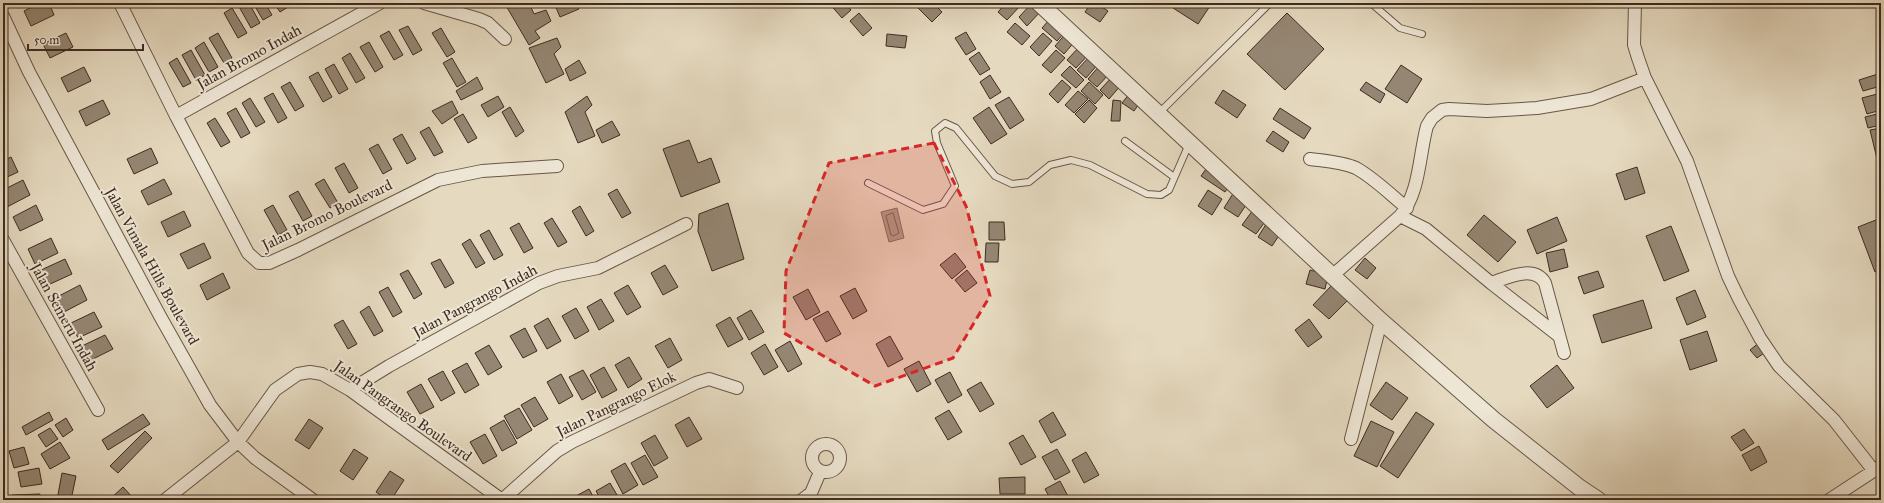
<svg xmlns="http://www.w3.org/2000/svg" width="1884" height="503" font-family="'IM FELL Great Primer',serif">
<rect width="100%" height="100%" fill="#e5d9bf"/>
<filter id="stains"><feTurbulence type="fractalNoise" baseFrequency=".005" numOctaves="4"/><feColorMatrix values="0 0 0 0 .2 0 0 0 0 .09 0 0 0 0 .02 0 0 0 .5 -.17"/></filter>
<radialGradient id="worn" r=".72"><stop offset=".6" stop-color="#630" stop-opacity="0"/><stop offset="1" stop-color="#630" stop-opacity=".3"/></radialGradient>
<path fill="#ac9e89" stroke="#80705f" d="M897 208 904 238 889 242 881 212Z"/>
<g fill="none" stroke-linecap="round" stroke-linejoin="round">
<path stroke="#756554" stroke-width="1" d="M893 213 899 233 893 236 891 235 886 216Z"/>
</g>
<path fill="#958673" stroke="#3e2c20" d="M40 3H49L54 15 31 26 24 11Z
M237 3H249L260 23 251 28Z
M253 3H265L272 15 263 20Z
M274 3H286L288 7 280 12Z
M507 3H529L534 14 546 10 551 21 535 31 540 38 529 45 505 4Z
M554 3H576L579 9 560 17Z
M829 3H845L851 10 842 18Z
M913 3H933L942 12 932 22Z
M1006 3H1018L1021 5 1007 20 998 12Z
M1032 3 1041 11 1027 26 1019 17Z
M1091 3H1096L1108 11 1100 22 1085 12Z
M1177 3H1212L1198 24 1173 8Z
M232 8 247 33 238 38 224 13Z
M859 13 872 28 863 36 850 21Z
M1287 13 1324 49 1285 90 1247 54Z
M1050 19 1065 32 1057 41 1042 28Z
M1015 23 1030 36 1022 45 1007 32Z
M408 26 422 50 413 55 399 30Z
M441 28 455 52 447 57 432 33Z
M389 31 403 55 394 60 380 36Z
M1068 31 1077 39 1064 54 1055 46Z
M966 32 976 49 966 55 955 38Z
M66 33 73 47 50 58 43 44Z
M218 33 232 58 224 63 209 38Z
M1043 33 1052 41 1039 56 1030 47Z
M887 34 907 36 905 48 886 46Z
M557 38 561 47 554 54 564 74 546 83 529 48Z
M204 42 218 67 209 72 195 48Z
M369 42 383 67 375 72 360 47Z
M1081 45 1090 53 1076 68 1067 60Z
M191 50 205 75 196 80 182 55Z
M1056 50 1065 58 1051 73 1042 65Z
M979 52 990 69 980 75 969 59Z
M350 53 365 78 356 83 342 58Z
M1091 55 1099 63 1086 78 1077 70Z
M177 58 191 83 183 87 169 63Z
M452 58 466 82 457 87 443 63Z
M579 60 586 73 570 81 565 69Z
M334 64 348 89 339 94 325 69Z
M1101 64 1110 73 1097 87 1088 79Z
M1401 65 1422 79 1407 103 1385 89Z
M1070 66 1084 80 1076 88 1061 75Z
M84 67 91 81 68 92 61 78Z
M318 72 332 97 323 102 309 77Z
M1881 73V86L1863 91 1859 80Z
M990 75 1001 92 990 99 980 82Z
M1113 76 1122 84 1109 99 1100 90Z
M477 77 483 89 461 100 456 91Z
M1062 80 1071 88 1058 103 1049 94Z
M290 82 304 106 295 111 281 87Z
M1089 82 1103 95 1095 104 1081 91Z
M1366 82 1385 94 1380 103 1360 90Z
M1223 90 1246 105 1237 118 1215 103Z
M1078 91 1088 99 1074 113 1065 105Z
M273 93 287 118 278 123 264 98Z
M1130 93 1141 101 1134 111 1122 103Z
M1881 93V110L1867 114 1862 98Z
M498 96 504 107 488 117 481 105Z
M587 96 592 105 585 112 595 136 578 143 565 112Z
M1009 97 1024 120 1010 129 995 105Z
M250 98 265 122 256 127 242 103Z
M103 100 110 114 86 126 79 111Z
M1089 100 1097 108 1084 123 1075 114Z
M1113 100 1121 101 1120 121H1111Z
M452 101 458 113 442 124 432 111Z
M510 107 524 131 516 137 502 112Z
M989 107 1007 134 991 144 973 118Z
M236 108 250 133 241 138 227 113Z
M1280 108 1311 128 1304 139 1273 119Z
M1881 113V125L1868 128 1865 117Z
M463 114 477 138 468 143 454 119Z
M215 118 230 142 221 147 207 123Z
M612 121 620 135 602 143 596 130Z
M429 127 443 152 434 156 420 132Z
M1881 128V166L1879 167 1870 130Z
M1273 131 1289 142 1283 152 1266 141Z
M402 134 416 159 407 164 393 139Z
M689 140 698 163 711 158 720 182 681 197 663 149Z
M378 144 392 169 383 174 369 149Z
M151 148 158 163 134 174 127 159Z
M11 157 18 172 3 179V161Z
M344 163 358 188 349 193 335 168Z
M1637 167 1645 193 1625 200 1616 174Z
M1206 169 1230 184 1225 192 1201 176Z
M164 179 172 194 148 205 141 191Z
M324 179 338 203 330 208 315 184Z
M23 180 30 195 7 207 3 198V190Z
M617 189 631 213 622 218 608 194Z
M1208 190 1222 199 1212 215 1198 206Z
M298 191 312 216 303 221 289 196Z
M1234 192 1248 202 1238 217 1224 208Z
M728 203 744 259 712 271 698 231 699 214Z
M36 205 43 220 20 231 13 217Z
M273 205 287 230 278 235 264 210Z
M580 206 594 231 586 236 572 211Z
M1253 210 1267 219 1256 234 1242 225Z
M184 211 191 226 168 237 161 222Z
M1484 215 1516 242 1498 262 1467 235Z
M1557 217 1567 241 1537 254 1527 230Z
M552 218 567 242 558 247 544 223Z
M1881 218V270L1875 272 1858 227Z
M1268 221 1282 231 1272 246 1258 237Z
M989 222H1004L1005 240H989Z
M519 223 533 248 524 253 510 228Z
M1671 226 1689 271 1664 281 1646 236Z
M489 230 503 255 494 260 480 235Z
M51 238 58 253 35 264 28 249Z
M470 239 485 263 476 268 462 244Z
M204 243 211 258 188 269 180 254Z
M986 243H999L998 262H985Z
M1564 249 1568 267 1550 272 1546 253Z
M955 253 966 267 952 279 940 265Z
M1365 258 1376 268 1367 279 1355 270Z
M65 259 72 274 48 285 41 270Z
M440 259 454 283 445 288 431 263Z
M665 265 678 287 663 295 651 273Z
M408 270 422 294 414 299 400 274Z
M967 270 977 283 965 292 955 280Z
M1310 270 1328 275 1325 289 1306 284Z
M1598 271 1604 287 1584 294 1578 277Z
M223 273 230 288 207 300 200 285Z
M80 285 87 300 64 312 57 297Z
M628 285 641 307 627 315 614 293Z
M1332 285 1348 300 1329 319 1313 305Z
M388 287 402 312 393 317 379 292Z
M855 288 867 311 853 319 840 296Z
M808 289 820 312 806 320 793 297Z
M1695 290 1706 317 1687 325 1676 298Z
M601 299 614 321 599 330 587 307Z
M1643 300 1652 328 1602 343 1593 315Z
M369 306 383 331 374 336 360 312Z
M576 308 589 331 575 339 562 316Z
M751 310 764 332 749 340 737 318Z
M828 311 841 334 826 342 813 319Z
M94 312 102 327 78 338 71 323Z
M730 317 743 339 728 347 716 325Z
M548 318 561 341 547 349 534 326Z
M1309 319 1322 337 1308 347 1295 330Z
M343 320 357 344 348 349 334 325Z
M525 328 537 351 523 358 510 336Z
M1707 331 1717 361 1690 370 1680 340Z
M105 335 113 349 89 361 82 346Z
M890 336 903 359 888 367 876 344Z
M670 338 682 360 668 368 655 346Z
M790 341 802 364 788 372 775 350Z
M1760 342 1767 351 1757 358 1750 350Z
M765 344 778 367 764 375 751 353Z
M489 345 502 367 488 375 475 353Z
M629 357 642 379 628 388 615 365Z
M919 361 931 384 917 392 904 369Z
M467 363 479 385 465 393 452 371Z
M1557 365 1574 388 1547 408 1530 386Z
M604 367 617 390 602 398 590 375Z
M583 370 596 392 582 400 569 377Z
M443 371 455 393 441 401 428 379Z
M950 372 962 395 948 403 935 380Z
M561 374 573 396 559 404 547 382Z
M981 382 994 404 980 412 967 390Z
M1386 382 1408 398 1392 420 1370 405Z
M421 384 434 407 420 414 407 392Z
M535 397 548 419 534 427 521 405Z
M519 408 532 430 517 439 504 416Z
M949 410 962 432 948 440 935 418Z
M49 412 53 420 26 435 22 427Z
M1053 412 1066 435 1051 443 1039 421Z
M1416 412 1434 424 1398 478 1380 466Z
M143 414 150 424 108 450 102 440Z
M689 417 702 439 687 447 675 425Z
M66 418 73 430 63 437 55 425Z
M309 419 323 428 309 449 295 440Z
M504 420 517 443 502 451 490 428Z
M1371 421 1394 432 1377 467 1354 456Z
M50 428 58 439 46 447 38 435Z
M1744 429 1754 443 1741 451 1731 437Z
M145 431 152 438 118 473 110 466Z
M485 434 497 456 483 464 470 442Z
M655 435 668 458 654 466 641 443Z
M1023 435 1036 457 1021 465 1009 443Z
M60 442 70 458 50 469 41 454Z
M1759 446 1767 462 1751 471 1742 455Z
M24 447 29 464 14 468 9 451Z
M354 449 368 458 353 480 340 471Z
M1057 449 1070 472 1055 480 1042 457Z
M1086 452 1099 475 1084 483 1072 460Z
M645 455 658 477 643 485 631 463Z
M625 463 638 485 623 494 611 471Z
M39 468 42 484 21 487 18 472Z
M390 471 404 480 391 500H388L376 492Z
M62 473 76 476 71 500H57Z
M1025 477V494H1000L999 478Z
M1060 481 1070 500H1051L1045 489Z
M610 483 620 500H601L596 491Z
M123 487 135 500H109Z
M589 489 595 500H576L574 497Z
M40 494V500H12V495Z
M422 495 429 500H419Z
M1026 496V500H1000V497Z"/>
<g fill="none" stroke-linecap="round" stroke-linejoin="round">
<g stroke="#685748" stroke-width="8">
<path id="service" d="M1371 3 1400 28 1422 34
M1158 114 1270 3
M1125 141 1174 177
M868 183 923 210 943 204 955 186 937 143 935 131 945 123 956 128 995 176 1012 184 1029 182 1050 165 1071 160 1090 165 1147 194 1161 195 1169 190 1189 144"/>
</g>
<g stroke="#685748" stroke-width="14">
<path id="minor" d="M120 3 176 116 248 253 259 263H269L298 250 438 180 482 171 557 166
M424 3 479 19 488 23 505 39
M1635 3 1634 45 1638 58 1645 78 1687 161 1728 276 1739 299 1760 338 1779 366 1834 420 1874 471
M3 16 29 72 160 316 210 405 238 442 255 458 313 500
M176 116 380 3
M1310 159C1325 161 1342 162 1356 168 1374 178 1391 195 1407 208
M1400 216C1420 193 1419 155 1427 126L1432 118 1442 110 1449 109 1487 111 1537 108 1591 99 1645 78
M3 240 98 410
M1332 276 1400 216 1426 229 1491 283 1559 336
M1491 283C1507 278 1534 264 1545 283L1564 353
M350 390 389 366 539 283 558 276 598 268 686 224
M1351 439 1381 321
M812 458a14 14 0 1 1 28 0a14 14 0 1 1-28 0Z
M165 500 238 442 275 390 298 374 310 372 322 374 350 390 502 500
M502 500 557 451 572 442 696 383 709 379 737 388
M802 500 811 493 820 472
M1829 500 1881 466"/>
</g>
<g stroke="#685748" stroke-width="18">
<path id="tertiary" d="M1039 3 1381 321 1494 420 1580 488 1598 500"/>
</g>
<use href="#service" stroke="#eee6d5" stroke-width="6"/>
<use href="#minor" stroke="#eee6d5" stroke-width="12"/>
<use href="#tertiary" stroke="#eee6d5" stroke-width="16"/>
</g>
<path fill="#d62828" fill-opacity="0.2" stroke="#d62828" stroke-width="3" stroke-dasharray="8 5" stroke-linejoin="round" d="M934 143 966 206 990 296 953 358 875 386 784 333 786 271 829 163Z"/>
<g text-anchor="middle" stroke-width="4" stroke-linejoin="round" paint-order="stroke">
<g font-size="15" fill="#3e2c20" stroke="#eee6d5">
<text transform="translate(249 57) rotate(-29)" y="5">Jalan Bromo Indah</text>
<text transform="translate(327 215) rotate(-26)" y="5">Jalan Bromo Boulevard</text>
<text transform="translate(152 266) rotate(61)" y="5">Jalan Vimala Hills Boulevard</text>
<text transform="translate(475 301) rotate(-28)" y="5">Jalan Pangrango Indah</text>
<text transform="translate(64 317) rotate(61)" y="5">Jalan Semeru Indah</text>
<text transform="translate(616 404) rotate(-26)" y="5">Jalan Pangrango Elok</text>
<text transform="translate(403 411) rotate(35)" y="5">Jalan Pangrango Boulevard</text>
</g>
</g>
<rect width="1884" height="503" fill="none" stroke="#e5d9bf" stroke-width="16"/>
<rect x="4" y="4" width="1876" height="495" fill="none" stroke="#3e2c20" stroke-width="2"/>
<rect x="8" y="8" width="1868" height="487" fill="none" stroke="#3e2c20"/>
<path d="M28 44v6h115v-6" fill="none" stroke="#3e2c20" stroke-width="2"/>
<text x="34" y="44" font-size="12" fill="#3e2c20" stroke="#eee6d5" stroke-width="3" paint-order="stroke">50 m</text>
<rect width="100%" height="100%" filter="url(#stains)"/>
<rect width="100%" height="100%" fill="url(#worn)"/>
</svg>
